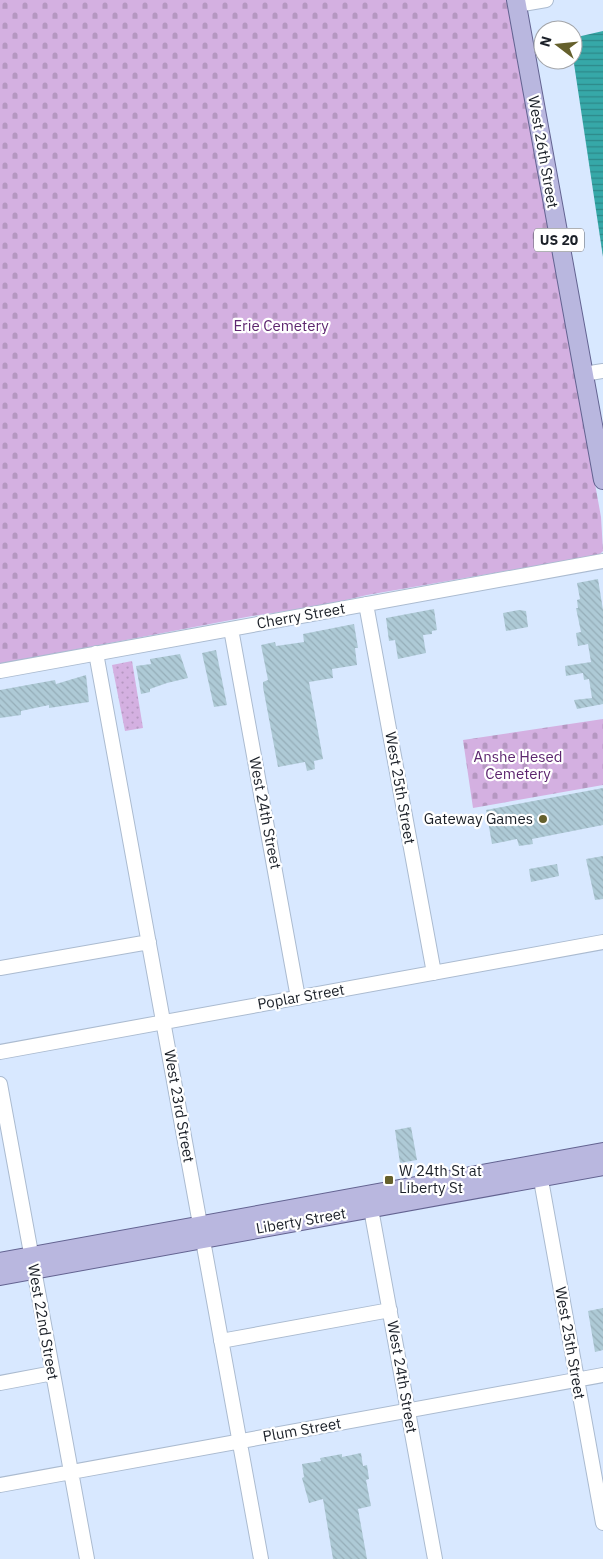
<svg xmlns="http://www.w3.org/2000/svg" width="603" height="1559" font-family="'IBM Plex Sans',sans-serif">
<defs>
<pattern id="grass-dots" width="8" height="8" patternUnits="userSpaceOnUse" patternTransform="scale(1.25)"><rect width="8" height="8" fill="#d4b0e1"/><path d="M2 2h.1M6 6h.1" fill="none" stroke="#b597c1" stroke-width="1.8" stroke-linecap="round"/></pattern>
<pattern id="cemetery-stones" width="16" height="16" patternUnits="userSpaceOnUse" patternTransform="scale(1.25)"><rect width="16" height="16" fill="#d4b0e1"/><path d="M2 7V4a2 2 0 0 1 4 0v3zM10 15v-3a2 2 0 0 1 4 0v3z" fill="#b597c1"/></pattern>
<pattern id="water-rules" width="6" height="5" patternUnits="userSpaceOnUse" patternTransform="scale(1.25)"><rect width="6" height="5" fill="#36a8a8"/><path d="M0 2.5h6" fill="none" stroke="#2d8889"/></pattern>
<pattern id="building-back-hatch" width="6" height="6" patternUnits="userSpaceOnUse" patternTransform="scale(1.25)"><rect width="6" height="6" fill="#aecad6"/><path d="M-1 5l2 2M0 0l6 6M5-1l2 2" fill="none" stroke="#95adb8"/></pattern>
</defs>
<rect width="100%" height="100%" fill="#d8e8ff"/>
<path fill="url(#grass-dots)" d="M132 661 143 728 125 731 112 665Z"/>
<path fill="url(#cemetery-stones)" d="M0 0H508L601 517 603 551 599 555 367 595 321 606 252 616 0 664Z
M603 719V785L473 808 463 740Z"/>
<path fill="url(#water-rules)" d="M603 31V257L573 57V44L577 37Z"/>
<path fill="url(#building-back-hatch)" d="M598 579 603 610V704L577 709 574 700 592 698 589 679 584 680 583 673 566 676 565 666 591 662 588 644 578 646 576 633 581 632 576 608H578L577 600 580 599 577 583Z
M434 609 437 630 432 631V634L423 635 426 653 398 659 395 640 389 641 386 618Z
M519 610 526 611 528 627 506 631 503 613Z
M354 624 358 648H355L357 665 332 669 333 678 309 682 323 759 314 761 315 769 307 771 305 762 278 767 263 687V682L268 680 261 645 275 642 276 646 304 642 303 634Z
M216 650 227 705 214 707 202 653Z
M180 654 188 678 167 683 150 689V692L141 694 136 666 151 664 150 659Z
M86 675 89 702 49 708V705L21 711V715L0 718V690L55 680 56 684Z
M603 788V825L532 839 533 844 519 846 517 839 492 844 486 810Z
M603 856V899L595 900 586 859Z
M557 864 559 876 531 882 529 869Z
M411 1127 417 1160 400 1163 395 1130Z
M603 1308V1350L595 1352 588 1311Z
M361 1453 363 1466 367 1465 369 1479 366 1480 371 1506 358 1509 367 1559H333L323 1499 309 1503 302 1478 304 1477 302 1464 321 1461 320 1458 342 1454V1457Z"/>
<g fill="none" stroke-linecap="round" stroke-linejoin="round">
<g stroke="#abbbd0" stroke-width="16">
<path id="minor" d="M517 5 546 0
M584 374 603 371
M366 604 434 973
M231 629 298 998
M96 653 261 1559
M0 671 603 561
M0 968 149 942
M0 1052 603 942
M0 1084 87 1559
M539 1169 603 1523
M369 1198 435 1559
M221 1341 390 1310
M0 1383 53 1373
M0 1485 603 1375"/>
</g>
<g stroke="#636391" stroke-width="20">
<path id="major" d="M516 0 603 480
M0 1262 603 1152
M0 1276 603 1166"/>
</g>
<use href="#minor" stroke="#fff" stroke-width="14"/>
<use href="#major" stroke="#b9b7df" stroke-width="18"/>
</g>
<g fill="#65602c" stroke="#fff" stroke-width="2">
<circle cx="543" cy="819" r="5"/>
<rect x="384" y="1175" width="10" height="10" rx="2.5"/>
</g>
<g text-anchor="middle" stroke-width="4.5" stroke-linejoin="round" paint-order="stroke">
<rect fill="#fff" stroke="#5f6268" stroke-width="1" x="534" y="228.5" width="50" height="23" rx="4"/>
<g font-size="14" font-weight="bold" fill="#1a1f27">
<text x="559" y="245">US 20</text>
</g>
<g font-size="15" fill="#1a1f27" stroke="#fff">
<text transform="translate(543 152) rotate(80)" y="5">West 26th Street</text>
<text transform="translate(301 616) rotate(-10)" y="5">Cherry Street</text>
<text transform="translate(400 788) rotate(80)" y="5">West 25th Street</text>
<text transform="translate(265 813) rotate(79)" y="5">West 24th Street</text>
<text transform="translate(301 997) rotate(-10)" y="5">Poplar Street</text>
<text transform="translate(179 1106) rotate(80)" y="5">West 23rd Street</text>
<text transform="translate(301 1221) rotate(-10)" y="5">Liberty Street</text>
<text transform="translate(43 1322) rotate(80)" y="5">West 22nd Street</text>
<text transform="translate(570 1343) rotate(80)" y="5">West 25th Street</text>
<text transform="translate(402 1377) rotate(80)" y="5">West 24th Street</text>
<text transform="translate(302 1430) rotate(-10)" y="5">Plum Street</text>
</g>
<g font-size="15" fill="#5d266f" stroke="#fff">
<text x="281" y="331">Erie Cemetery</text>
<text x="518" y="762">Anshe Hesed<tspan x="518" dy="17">Cemetery</tspan></text>
</g>
<g font-size="15" fill="#1a1f27" stroke="#fff" text-anchor="end">
<text x="533" y="824">Gateway Games</text>
<text x="399" y="1176" text-anchor="start">W 24th St at<tspan x="399" dy="17">Liberty St</tspan></text>
</g>
</g>
<g transform="translate(558 45) rotate(286)"><circle r="24" fill="#ffffff" stroke="#a3a5a9"/>
<path d="M0-4L9 19L0 12L-9 19Z" fill="#65602c"/>
<text y="-8" font-size="14" font-weight="bold" text-anchor="middle" fill="#1a1f27">N</text>
</g>
</svg>
